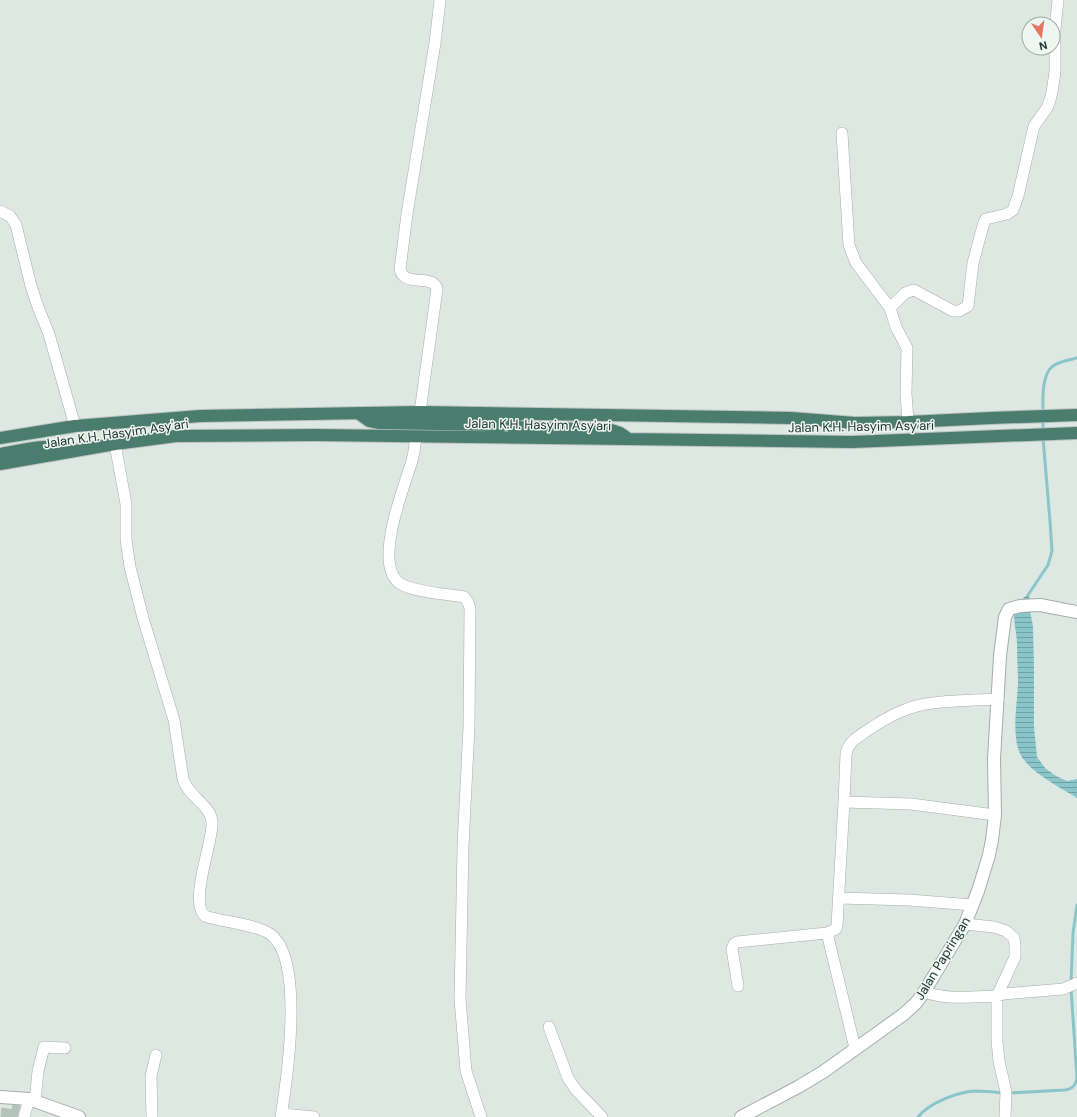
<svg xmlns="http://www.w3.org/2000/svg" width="1077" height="1117" font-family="'DM Sans',sans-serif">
<defs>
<pattern id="water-rules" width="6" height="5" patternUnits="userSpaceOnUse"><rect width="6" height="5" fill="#8ac5ca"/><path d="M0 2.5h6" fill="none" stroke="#70a1a4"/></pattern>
</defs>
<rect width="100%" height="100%" fill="#dee8e3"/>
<path fill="url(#water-rules)" d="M1029 593 1030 611 1033 626 1034 666V727L1037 757 1045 768 1056 776 1067 781 1077 779V798C1060 787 1026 771 1019 751 1012 733 1017 704 1018 684 1018 671 1017 658 1017 645 1017 635 1014 624 1014 615 1014 605 1022 599 1029 593Z"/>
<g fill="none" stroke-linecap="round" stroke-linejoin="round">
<path stroke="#8ac5ca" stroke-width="3" d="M1043 414C1043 402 1041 374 1053 366 1060 361 1069 360 1077 358
M1043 420V432
M1028 595 1048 565 1052 551 1050 521 1043 438
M1071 983 1073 933 1077 905
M1009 1093 1065 1090C1072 1089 1076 1086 1077 1078L1071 988
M918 1117C929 1103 957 1092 975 1091 984 1091 994 1092 1003 1093"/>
</g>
<path fill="#b4c3bc" stroke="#b2c1ba" d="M13 1105 20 1106 17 1117H1L2 1108 12 1110Z"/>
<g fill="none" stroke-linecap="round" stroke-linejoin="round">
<g stroke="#a2afa9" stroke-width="12">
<path id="minor" d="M842 133 849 245 856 263 890 308
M0 211 10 216 16 225 31 286 38 307 49 334 75 426
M420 412 437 289C433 273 403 288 400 269L407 214 435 43 440 0
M908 422 906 393 907 348 896 327 890 308 905 293 914 290 953 311H959L968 306 973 263 984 222 986 219 1007 214 1013 210 1018 196 1034 126 1047 108 1050 100 1052 92 1055 72V29L1058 0
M416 437C415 445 414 453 412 461 404 487 375 559 397 581 407 592 449 594 464 597L468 602 470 608 469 727 463 846 460 999 466 1071 481 1117
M115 444 126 504V540L130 567 143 618 174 720 183 779C188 797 213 806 212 824 212 845 189 902 205 916 222 922 256 924 270 934 305 958 287 1079 281 1117
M844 802 846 754C848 743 856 738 865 732 885 718 909 705 933 703 954 700 977 700 998 699
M839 898 909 900 972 905
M965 924 994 927 1006 931 1014 938 1015 945V957L997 996V1041L999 1061 1006 1092 1005 1117
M827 933 855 1048
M738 986 732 949 734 944 737 942 827 933 836 929 837 925 844 802 911 804 995 815
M924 992C948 1000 972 997 997 996L1004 994 1063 989 1077 983
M549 1027 568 1078 576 1090 602 1117
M35 1101 38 1071 44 1047 65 1048
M282 1114 314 1117
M24 1117 29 1099
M152 1117 151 1076 156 1055"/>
</g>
<g stroke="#a2afa9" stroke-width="14">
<path id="tertiary" d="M0 1097 29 1099 79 1117
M741 1117 798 1087 823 1072 904 1014 916 1003 924 992 965 924 978 891 989 855 992 840 995 815 994 759 1000 656 1005 617 1009 609 1020 606 1040 605 1077 612"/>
</g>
<g stroke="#bcc3c1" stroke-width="14">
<path id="trunk" d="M358 413 369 421 378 423 496 425 499 428 498 433 487 437
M521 414 510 418 509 422 510 425 513 427 611 430 620 433 626 437
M0 438 75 426 200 416 420 412 791 418 855 423 908 422 991 418 1077 415
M0 454C19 451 53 441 69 451
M0 464 115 444 176 436 315 435 852 442 1077 433"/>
</g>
<use href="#minor" stroke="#fff" stroke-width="11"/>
<use href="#tertiary" stroke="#fff" stroke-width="12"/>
<use href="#trunk" stroke="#4b7d6e" stroke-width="12"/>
</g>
<g text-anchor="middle" stroke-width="3" stroke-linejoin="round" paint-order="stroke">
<g font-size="13" fill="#21372f" stroke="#eef6f1">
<text transform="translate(538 424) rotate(1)" y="5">Jalan K.H. Hasyim Asy'ari</text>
<text transform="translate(861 426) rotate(-1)" y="5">Jalan K.H. Hasyim Asy'ari</text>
<text transform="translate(116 433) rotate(-8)" y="5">Jalan K.H. Hasyim Asy'ari</text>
<text transform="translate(942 958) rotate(-59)" y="5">Jalan Papringan</text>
</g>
</g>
<g transform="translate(1041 36) rotate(167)"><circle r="19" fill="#eef6f1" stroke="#9caaa3"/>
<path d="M0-3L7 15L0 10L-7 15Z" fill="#e57660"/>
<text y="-6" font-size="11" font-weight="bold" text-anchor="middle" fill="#21372f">N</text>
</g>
</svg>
